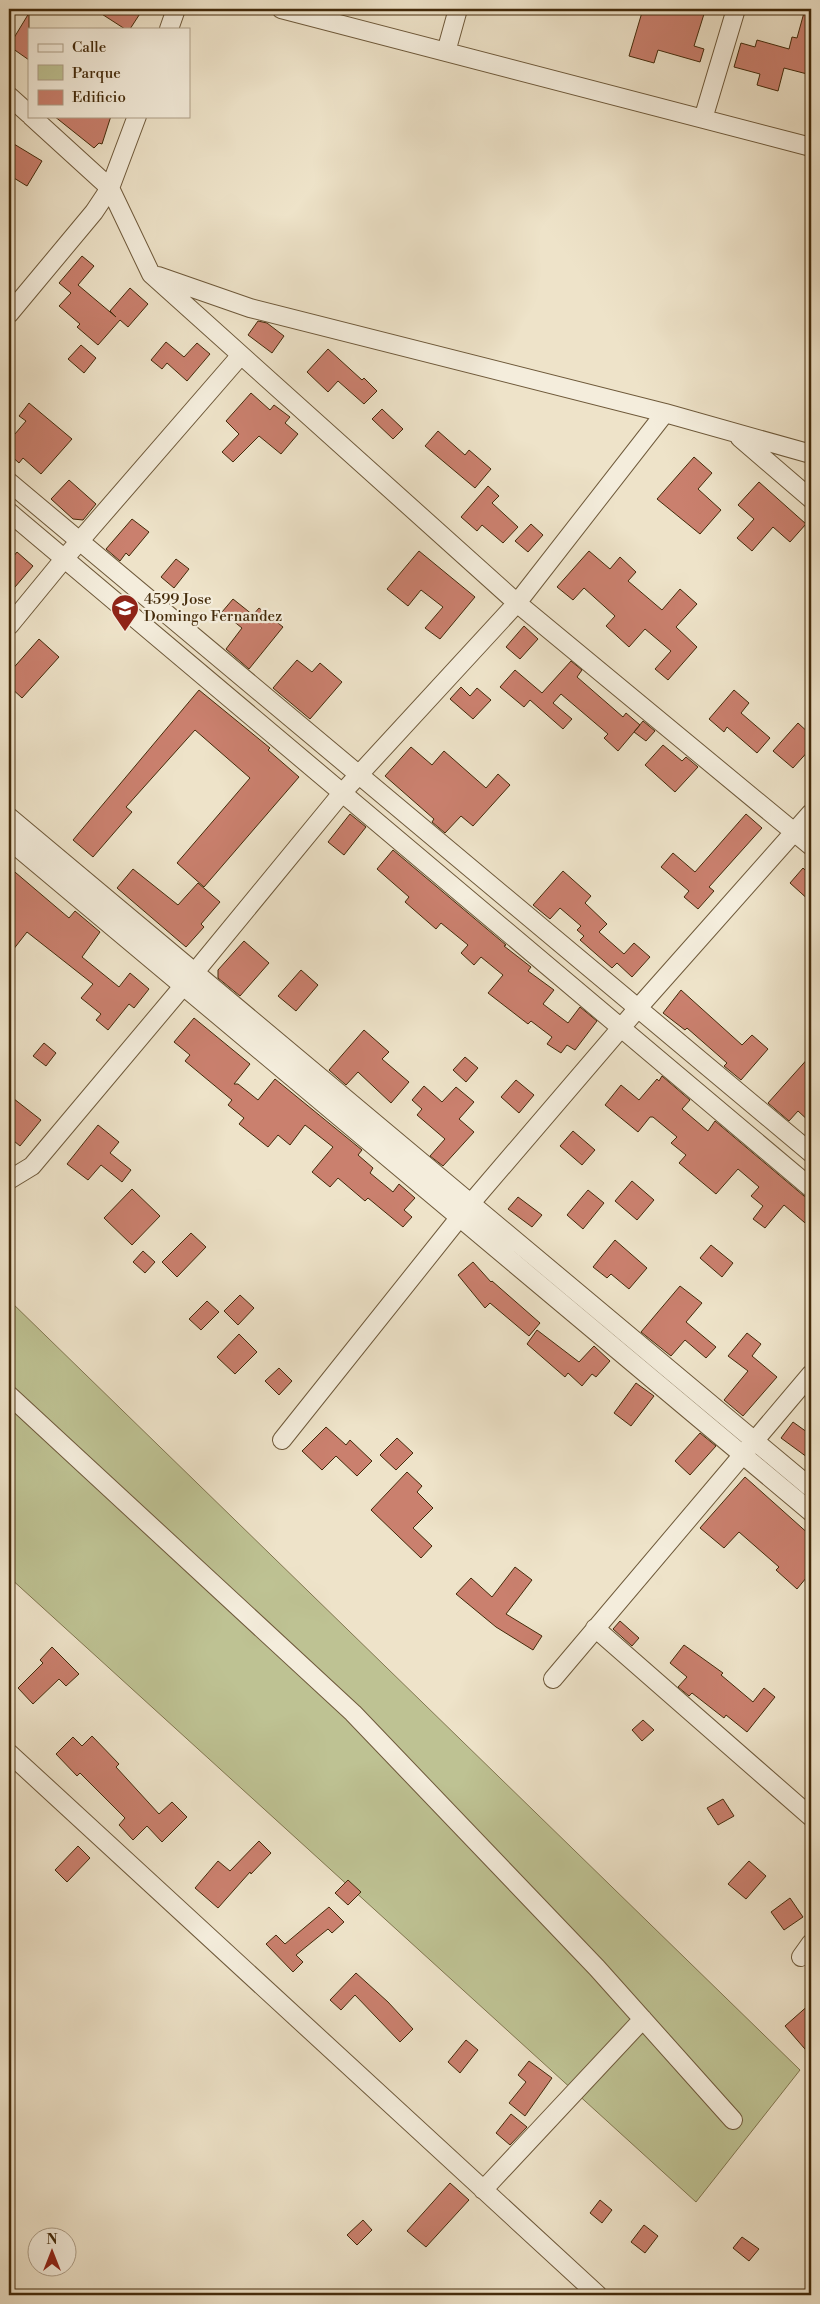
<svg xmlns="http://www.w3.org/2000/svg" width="820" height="2304" font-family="'Libre Bodoni',serif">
<rect width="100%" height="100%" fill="#eee3c9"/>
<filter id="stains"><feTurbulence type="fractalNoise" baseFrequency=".004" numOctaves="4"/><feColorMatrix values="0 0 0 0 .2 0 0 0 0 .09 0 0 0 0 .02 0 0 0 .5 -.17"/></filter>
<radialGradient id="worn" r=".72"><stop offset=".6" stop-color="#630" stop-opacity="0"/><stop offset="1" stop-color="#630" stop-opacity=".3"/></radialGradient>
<path fill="#bec293" stroke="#81764f" d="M9 1300 800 2070 696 2202 9 1577Z"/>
<path fill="#ca806e" stroke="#442b0b" d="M94 9H143L130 29H125Z
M643 9H685L704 14 694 46 704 49 700 62 658 50 654 63 629 56Z
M805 9H811V75L784 68 778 91 757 85 760 74 734 67 741 43 755 47 757 40 789 49 792 37 797 38Z
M29 13V60L9 46Z
M54 116H111L102 144 99 143 94 148Z
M9 141 42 161 27 186 9 175Z
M82 256 94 266 78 285 116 317 110 311 130 288 148 304 128 327 120 320 98 345 77 327 80 324 59 306 71 293 59 283Z
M258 321 267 323 284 336 272 353 248 335Z
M166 342 184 357 197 343 210 354 187 381 167 363 162 369 151 360Z
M81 345 96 358 84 373 68 359Z
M328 349 362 380 364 378 377 391 364 404 338 381 328 392 307 372Z
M251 393 270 410 274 405 290 417 285 423 298 434 281 454 259 436 233 462 222 452 239 434 226 421Z
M29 403 72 439 41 474 23 458 19 463 9 454V441L26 421 19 416Z
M382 409 403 429 393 439 372 419Z
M438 431 465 455 469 450 491 469 475 488 425 446Z
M694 457 712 473 698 489 721 510 700 534 657 499Z
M69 480 96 504 83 520 73 519 51 499Z
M759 482 806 524 790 542 773 527 752 551 737 538 754 519 738 505Z
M488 486 499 496 492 503 518 527 503 543 482 525 477 531 461 517Z
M132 519 149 532 129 556 126 553 120 561 106 549Z
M531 524 543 535 528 552 515 541Z
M419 551 475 597 440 639 425 628 443 607 421 590 408 606 387 589Z
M589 551 610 569 620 557 636 572 628 581 662 610 680 589 697 604 676 627 697 647 668 680 655 669 671 651 645 629 629 647 606 626 615 616 584 588 573 600 557 587Z
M17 552 33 566 9 594V562Z
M176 559 189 569 174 588 161 577Z
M233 599 253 615 259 608 283 627 249 669 226 649 242 628 222 612Z
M524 626 538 639 520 659 506 647Z
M39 639 59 657 22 698 9 686V673Z
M297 660 312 672 320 663 342 682 310 719 273 688Z
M571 661 582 670 577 677 623 717 626 713 640 725 618 751 604 738 608 734 561 694 553 703 572 719 563 729 530 700 524 707 500 687 515 670 542 693Z
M461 687 470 696 477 688 491 700 473 719 450 699Z
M199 690 270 748 268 750 299 777 204 887 177 863 250 778 195 730 126 807 132 812 93 857 73 840Z
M734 690 749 703 741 713 770 738 757 753 727 727 724 732 709 719Z
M643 721 655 731 646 741 634 732Z
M798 723 811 735V748L793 768 773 751Z
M663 745 682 761 686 757 698 767 675 792 645 765Z
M411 747 432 765 444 751 486 788 498 774 510 785 473 826 461 816 445 833 432 822 434 819 385 776Z
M350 814 366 827 344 855 328 842Z
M746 814 762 828 709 887 714 891 698 909 684 897 689 891 661 867 673 853 695 872Z
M393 850 506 945 504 946 531 967 528 971 554 990 543 1004 568 1023 580 1007 597 1021 575 1050 567 1045 561 1053 547 1044 552 1037 531 1021 528 1024 488 993 503 975 481 957 474 965 461 953 468 945 441 923 436 929 405 902 409 897 377 869Z
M9 867 69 918 75 911 100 932 82 957 119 987 130 973 149 989 134 1008 129 1004 108 1030 96 1020 101 1014 81 998 93 984 27 932 9 955Z
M803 868 811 876V902L790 883Z
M133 869 178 905 198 883 220 902 201 924 204 927 186 947 117 888Z
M563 871 591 896 585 903 607 924 599 932 624 954 634 943 650 957 632 977 617 963 612 968 580 940 584 936 577 930 581 926 560 908 550 919 533 905Z
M244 941 269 963 240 996 218 978V970Z
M301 970 318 985 296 1011 278 996Z
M681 990 742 1045 752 1035 768 1049 741 1080 724 1066 727 1063 687 1028 685 1030 663 1013Z
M194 1018 250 1064 234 1084H238L258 1100 275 1079 362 1150 358 1155 373 1168 370 1173 393 1192 399 1184 415 1198 404 1210 412 1217 403 1227 368 1198 365 1201 338 1178 330 1187 312 1172 333 1147 305 1125 290 1145 278 1135 268 1147 239 1124 244 1118 228 1105 232 1100 185 1061 190 1055 174 1042Z
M364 1030 389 1052 382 1059 409 1082 391 1103 358 1072 346 1085 329 1070Z
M44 1043 56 1053 46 1066 33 1056Z
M811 1055V1123L798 1111 789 1121 768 1103Z
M465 1057 478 1068 466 1082 453 1070Z
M662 1076 690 1100 682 1109 708 1131 715 1121 804 1196 811 1198V1228L784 1205 765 1228 753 1219 763 1206 751 1196 759 1187 738 1169 716 1194 679 1163 686 1155 671 1143 677 1137 653 1117H650L638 1132 605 1105 621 1085 639 1100 657 1079 659 1081Z
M516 1080 534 1095 519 1113 501 1097Z
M424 1086 442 1102 456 1087 474 1102 459 1119 474 1132 443 1166 430 1156 445 1139 417 1115 422 1109 412 1100Z
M9 1095 41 1120 20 1146 9 1137Z
M98 1125 119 1142 110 1153 131 1170 122 1182 101 1165 88 1180 67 1164Z
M573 1131 595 1150 582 1165 560 1146Z
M632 1181 654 1200 637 1220 615 1201Z
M132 1189 160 1216 132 1245 104 1218Z
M588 1190 604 1203 583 1229 567 1215Z
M518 1197 542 1215 532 1227 508 1209Z
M191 1233 206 1247 177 1277 162 1262Z
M615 1240 647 1268 629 1289 611 1274 607 1278 593 1267Z
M711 1245 733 1263 722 1277 700 1258Z
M143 1251 155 1262 145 1273 133 1262Z
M473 1262 491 1282 492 1281 540 1323 529 1336 490 1303 485 1308 458 1275Z
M680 1286 702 1303 686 1322 716 1347 706 1358 685 1340 671 1356 641 1332Z
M240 1295 254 1308 238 1325 224 1311Z
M207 1301 219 1312 201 1330 189 1319Z
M537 1330 579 1362 594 1346 610 1361 596 1377 592 1374 582 1386 568 1373 565 1377 527 1344Z
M747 1333 761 1344 752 1356 777 1377 743 1416 724 1400 748 1371 728 1356Z
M239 1334 257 1352 235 1374 217 1357Z
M279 1368 292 1381 279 1395 265 1381Z
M636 1383 654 1396 631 1426 614 1413Z
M793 1422 811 1435V1460L781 1438Z
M326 1427 346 1445 350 1440 372 1461 357 1476 336 1456 322 1470 302 1451Z
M700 1433 716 1446 690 1475 675 1461Z
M397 1438 413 1453 396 1470 380 1455Z
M407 1472 422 1486 417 1492 433 1508 413 1528 432 1546 421 1558 371 1510Z
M745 1477 811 1536V1572L797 1589 776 1570 779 1567 739 1532 724 1548 700 1528Z
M515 1567 532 1580 506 1614 542 1636 533 1650 496 1627 456 1594 471 1578 492 1597Z
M620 1621 639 1638 632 1646 613 1629Z
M684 1645 723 1673 721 1675 753 1702 764 1688 775 1697 747 1732 726 1715 724 1718 692 1693 689 1696 678 1687 687 1677 670 1663Z
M52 1647 79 1674 66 1686 59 1679 33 1704 18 1688 43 1663 40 1660Z
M643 1720 654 1730 642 1741 632 1730Z
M92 1736 119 1764 116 1767 159 1814 172 1802 187 1817 162 1842 147 1826 133 1840 119 1825 125 1818 80 1773 77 1776 56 1754 73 1737 82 1746Z
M723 1799 734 1816 718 1825 707 1808Z
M259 1841 271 1853 251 1874 250 1872 218 1908 195 1888 218 1861 230 1871Z
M78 1846 90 1858 67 1882 55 1870Z
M749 1861 766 1876 746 1899 728 1884Z
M348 1880 361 1892 348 1905 335 1893Z
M790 1898 803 1917 784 1930 771 1912Z
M329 1907 344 1922 332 1933 328 1929 296 1955 303 1962 293 1972 266 1944 276 1935 285 1944Z
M356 1973 388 2002 413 2029 400 2042 355 1995 341 2010 330 2000Z
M811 2003V2056L785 2026Z
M466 2040 478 2050 460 2073 448 2062Z
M529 2061 552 2078 525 2116 509 2103 526 2082 518 2075Z
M511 2114 527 2127 510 2145 496 2133Z
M450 2183 469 2200 426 2247 407 2231Z
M600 2200 612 2210 602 2223 590 2213Z
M363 2220 372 2230 357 2245 347 2235Z
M644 2225 658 2236 645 2253 631 2242Z
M742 2237 759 2249 749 2261 733 2248Z"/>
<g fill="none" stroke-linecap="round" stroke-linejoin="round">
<g stroke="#6e593a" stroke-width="20">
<path id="street" d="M281 9 811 147
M169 29 176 9
M446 52 458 9
M9 96 29 114
M31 116 110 188 151 274 517 603 811 846
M703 119 736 9
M158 276 250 308 665 413 811 454
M9 314 94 212 110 188 137 116
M740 438 811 499
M9 482 811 1153
M9 512 811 1188
M9 626 64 559 241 355
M9 817 811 1488
M9 840 811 1512
M9 1180 32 1166 195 972 342 793 517 603 665 413
M9 1395 353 1713 597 1968 733 2120
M282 1440 471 1203 638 1008 811 813
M595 1628 811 1817
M553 1679 811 1374
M9 1753 598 2295
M801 1957 811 1943
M483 2190 643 2019"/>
</g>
<use href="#street" stroke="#f4eddc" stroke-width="18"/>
</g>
<defs>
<g id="school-pin" transform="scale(1.4375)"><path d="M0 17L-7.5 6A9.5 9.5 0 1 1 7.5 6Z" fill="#8f2418" stroke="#f4eddc"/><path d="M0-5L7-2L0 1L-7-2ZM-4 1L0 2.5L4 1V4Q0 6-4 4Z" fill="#fff"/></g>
</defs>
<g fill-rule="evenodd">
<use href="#school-pin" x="125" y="608"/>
</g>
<g text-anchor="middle" stroke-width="4.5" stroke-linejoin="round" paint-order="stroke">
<g font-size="15" fill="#442b0b" stroke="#f4eddc" text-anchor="start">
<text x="144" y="604">4599 Jose<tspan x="144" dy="17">Domingo Fernandez</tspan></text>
</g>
</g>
<rect width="820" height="2304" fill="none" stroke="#eee3c9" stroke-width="30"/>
<rect x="10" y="10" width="800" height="2284" fill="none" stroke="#442b0b" stroke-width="2.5"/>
<rect x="15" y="15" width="790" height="2274" fill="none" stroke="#442b0b"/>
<rect x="28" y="28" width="162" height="90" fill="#f4eddc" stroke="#ae9f88"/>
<rect x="38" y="44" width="25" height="8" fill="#f4eddc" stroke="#ae9f88"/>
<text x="72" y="52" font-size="15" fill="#442b0b">Calle</text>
<rect x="38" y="65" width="25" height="15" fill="#bec293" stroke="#ae9f88"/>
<text x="72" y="78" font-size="15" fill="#442b0b">Parque</text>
<rect x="38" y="90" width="25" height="15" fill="#ca806e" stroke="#ae9f88"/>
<text x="72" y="102" font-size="15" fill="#442b0b">Edificio</text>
<g transform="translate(52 2252)"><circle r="24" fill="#f4eddc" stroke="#ae9f88"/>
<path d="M0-4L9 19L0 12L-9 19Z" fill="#8f2418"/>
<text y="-8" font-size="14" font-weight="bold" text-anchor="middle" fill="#442b0b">N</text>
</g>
<rect width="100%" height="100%" filter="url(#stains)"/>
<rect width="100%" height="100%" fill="url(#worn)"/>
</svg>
